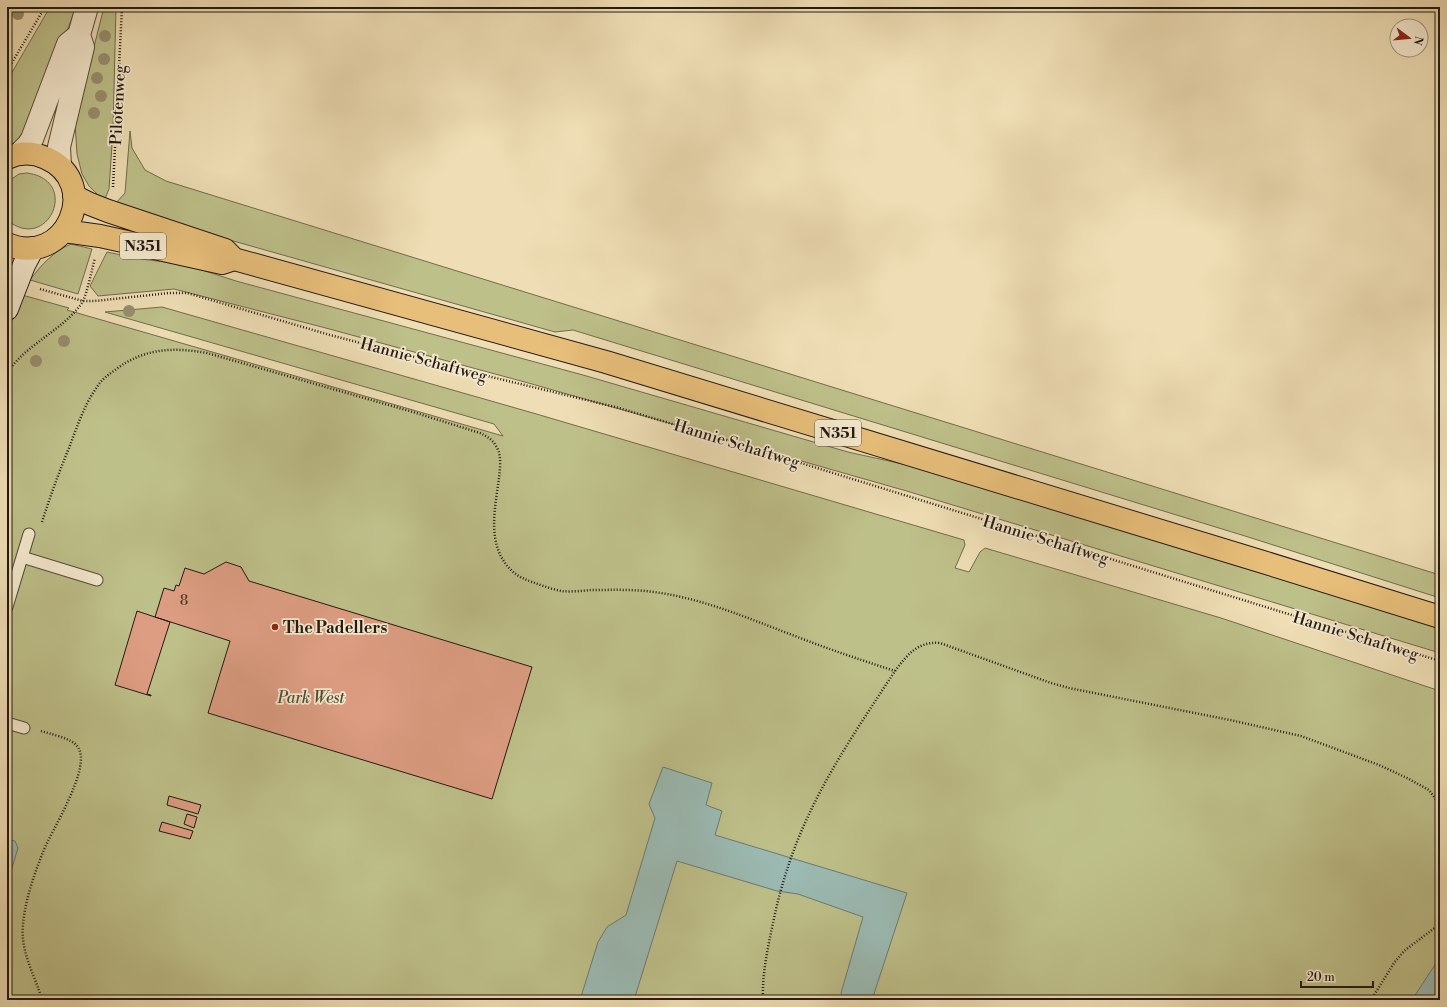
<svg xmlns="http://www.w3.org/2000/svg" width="1447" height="1007" font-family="'Libre Bodoni',serif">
<rect width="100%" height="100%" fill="#efdeb5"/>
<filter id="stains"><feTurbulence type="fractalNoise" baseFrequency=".005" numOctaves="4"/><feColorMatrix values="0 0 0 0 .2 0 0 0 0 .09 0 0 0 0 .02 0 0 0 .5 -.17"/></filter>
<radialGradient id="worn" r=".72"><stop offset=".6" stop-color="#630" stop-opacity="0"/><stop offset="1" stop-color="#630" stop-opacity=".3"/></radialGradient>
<path fill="#bec08a" stroke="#706c4e" d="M50 7H76C59 51 43 106 16 143L7 144V81Z
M104 7H116L113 130 109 189 104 201 89 186 82 174 77 154 75 122Z
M130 131 132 148 145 170 166 181 1440 575V598L1245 536 573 330 555 332 152 218 115 204 125 193Z
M27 173C81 180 48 254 7 220V182L19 174Z
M71 244 92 249 78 294 30 280C41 265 54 251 71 244Z
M107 252 141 259 166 262 199 269 236 281 583 375 848 452 966 478 1440 626V653L910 492 532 384 322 327 174 289 98 296 90 286Z
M22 295 69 308 67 310 503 436 494 424 105 312 162 307 533 413 964 540 965 545 955 568 969 572 980 552 985 548 1221 618 1440 691V1000H7V333Z"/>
<path fill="#9bbbb4" stroke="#6b7a73" d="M663 767 712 783 706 805 722 811 715 835 907 893 872 1000H843L841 993 863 917 798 894 777 891 677 861 634 1000H580L598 942 607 927 626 915 655 818 649 804Z
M7 839 15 841 18 848 7 884Z
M1440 957V1000H1412Z"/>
<path fill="#dd9d82" stroke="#231812" d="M226 562 241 567 249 581 532 667 492 799 208 713 230 641 155 617 164 588 174 591 176 585 179 586 185 568 204 574Z
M137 611 170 622 147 694 151 695V696L115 685Z
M169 796 201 805 198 814 167 805Z
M187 814 197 817 194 828 184 824Z
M162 822 193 831 190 839 159 831Z"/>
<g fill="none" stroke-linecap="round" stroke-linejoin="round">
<g stroke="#564a3b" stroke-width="13">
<path id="lane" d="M22 557 97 580
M7 607 29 534
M7 723 24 728"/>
</g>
<g stroke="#564a3b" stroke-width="24">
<path id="street" d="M19 154 28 145 32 139 68 44 79 35 87 7
M60 166 59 147 83 47 79 35"/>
</g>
<g stroke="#231812" stroke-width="24">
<path id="secondary" d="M7 309 24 265 33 248"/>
</g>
<g stroke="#231812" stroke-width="24">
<path id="primary" d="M7 158C20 152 33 152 46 158 103 183 66 269 7 244
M74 196 90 204 108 211 225 250 234 259 606 362 1263 562 1440 617
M64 231 100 236 222 263 234 259"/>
</g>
<path stroke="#231812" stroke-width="2.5" stroke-dasharray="1 2" stroke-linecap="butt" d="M7 71 45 7
M113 187 122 7
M40 289 83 301H95L169 293H187L194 295 330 335 467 371 619 408 746 446 1440 661
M7 373C26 344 62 331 82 303 87 294 92 269 95 258
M42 522C50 497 59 472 69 448 77 427 84 405 97 387 101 380 108 375 115 370 144 348 173 347 207 353L413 412 480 433C486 436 492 439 496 446 502 455 500 468 499 478 495 509 486 545 511 570 517 576 524 579 532 582 541 585 551 589 561 591 570 592 581 591 591 590 612 590 633 589 654 592 705 599 747 618 795 636 828 649 861 660 895 671
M41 731C50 734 71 738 77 746 94 765 51 831 43 852 34 875 25 900 23 925 20 952 35 975 42 1000
M763 1000C762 976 767 951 772 928 779 892 790 856 805 823 829 769 863 720 895 671 907 655 918 641 940 643L1051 683 1069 688 1230 720 1301 736 1379 765 1407 778 1429 790 1440 805
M1371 1000 1394 963 1404 951 1440 924"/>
<use href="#lane" stroke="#f5eacf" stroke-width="11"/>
<use href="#street" stroke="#f5eacf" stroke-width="22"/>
<use href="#secondary" stroke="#f5eacf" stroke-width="22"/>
<use href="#primary" stroke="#e8bf7a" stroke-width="22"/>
</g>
<g fill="#998d6f">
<circle cx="18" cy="14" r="6"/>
<circle cx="105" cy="36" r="6"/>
<circle cx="104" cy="59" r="6"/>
<circle cx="97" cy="78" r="6"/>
<circle cx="101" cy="96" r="6"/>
<circle cx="94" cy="113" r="6"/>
<circle cx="129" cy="311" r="6"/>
<circle cx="64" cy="341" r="6"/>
<circle cx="36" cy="361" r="6"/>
</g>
<circle fill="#8f2418" stroke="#f5eacf" stroke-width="1.5" cx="275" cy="627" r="4"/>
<g text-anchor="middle" stroke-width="3.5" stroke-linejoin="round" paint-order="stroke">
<g font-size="14" fill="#52392e">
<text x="184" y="605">8</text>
</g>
<g fill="#f5eacf" stroke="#62574b" stroke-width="1">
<rect x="120" y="233" width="46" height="26" rx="3"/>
<rect x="815" y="420" width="46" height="26" rx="3"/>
</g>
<g font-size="15" font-weight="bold" fill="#231812">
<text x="143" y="251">N351</text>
<text x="838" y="438">N351</text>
</g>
<g font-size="16" fill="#231812" stroke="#f5eacf">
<text transform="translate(117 105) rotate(-87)" y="6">Pilotenweg</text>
<text transform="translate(424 359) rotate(15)" y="6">Hannie Schaftweg</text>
<text transform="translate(737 443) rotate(17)" y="6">Hannie Schaftweg</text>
<text transform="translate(1046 539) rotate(17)" y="6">Hannie Schaftweg</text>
<text transform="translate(1356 635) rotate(17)" y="6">Hannie Schaftweg</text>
</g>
<g font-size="16" font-weight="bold" fill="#231812" stroke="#f5eacf" text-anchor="start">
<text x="283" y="633">The Padellers</text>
</g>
<g font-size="16" font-style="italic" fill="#524a36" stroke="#f5eacf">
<text x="311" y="703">Park West</text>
</g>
</g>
<rect width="1447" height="1007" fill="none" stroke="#efdeb5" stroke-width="24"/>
<rect x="8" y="8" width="1431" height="991" fill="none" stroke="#231812" stroke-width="2"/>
<rect x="12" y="12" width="1423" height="983" fill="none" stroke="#231812"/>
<g transform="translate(1409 38) rotate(106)"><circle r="19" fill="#f5eacf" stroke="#a19683"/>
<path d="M0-3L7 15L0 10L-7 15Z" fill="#8f2418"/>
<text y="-6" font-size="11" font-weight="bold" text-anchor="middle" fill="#231812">N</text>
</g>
<path d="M1301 981v6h72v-6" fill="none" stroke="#231812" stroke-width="2"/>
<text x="1307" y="981" font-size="12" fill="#231812" stroke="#f5eacf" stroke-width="3" paint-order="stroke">20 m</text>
<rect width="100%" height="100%" filter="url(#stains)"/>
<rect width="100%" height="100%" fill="url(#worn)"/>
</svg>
